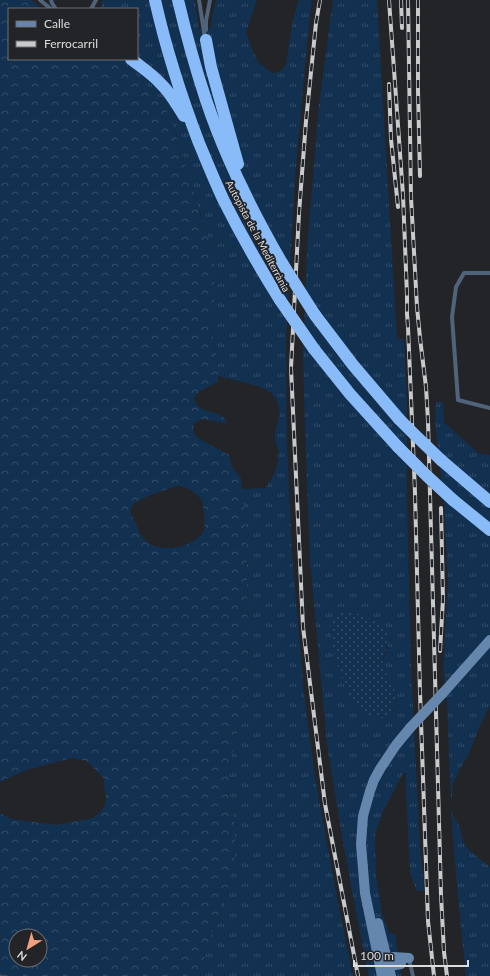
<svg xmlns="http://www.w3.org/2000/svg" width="490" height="976" font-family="Lato,sans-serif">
<defs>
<pattern id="grass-tufts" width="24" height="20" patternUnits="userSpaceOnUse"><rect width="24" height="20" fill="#123050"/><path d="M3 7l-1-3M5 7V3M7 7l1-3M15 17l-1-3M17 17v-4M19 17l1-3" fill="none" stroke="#344e69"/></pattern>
<pattern id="forest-crowns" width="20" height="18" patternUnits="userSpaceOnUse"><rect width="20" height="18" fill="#123050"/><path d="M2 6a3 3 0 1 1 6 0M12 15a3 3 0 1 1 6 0" fill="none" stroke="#344e69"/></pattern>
<pattern id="garden-dots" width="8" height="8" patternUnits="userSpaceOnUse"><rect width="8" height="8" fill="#123050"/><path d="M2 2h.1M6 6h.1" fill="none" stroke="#344e69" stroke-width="1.8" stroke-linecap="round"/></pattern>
</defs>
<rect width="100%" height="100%" fill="#222427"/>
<path fill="url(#grass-tufts)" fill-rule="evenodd" d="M103 0H195L199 29 211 28 212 17 216 0H257L246 32 253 52 259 63 273 73C280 73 282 70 286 64 290 43 291 21 299 0H312L308 34 295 177 286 343 287 442 292 553 304 693 315 777 337 898 353 976H196L202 965 209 940 223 906 227 891 230 877 235 856V826L231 804 229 783V768L241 714 249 684 246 529 241 489 265 488C273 478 280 465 278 451 278 447 276 444 275 439 274 429 281 419 279 409 276 388 259 387 242 382 234 380 226 378 218 376V364L211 324 214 313V259L172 122 160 99 120 59H137V9H101L102 3Z
M333 0H377L397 339H404L407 399V494L411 667 420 845 424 891H417L410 874 406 791V772L402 775 394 791 383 811 375 835 376 876 382 913 389 933 395 934 401 976H369L366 964 344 848 327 745 310 561 306 457 303 357 307 248 319 105ZM347 611C364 614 375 622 387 633L388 647 382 662 383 667 394 688 395 699 394 709 382 718 372 716 367 714C357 699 343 684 338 667 333 653 333 639 330 625Z
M436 402H443L444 422 478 453 490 455V705L479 728 468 756 457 774 453 784 451 807 454 817 459 826 464 844 471 852 490 867V976H466L458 898 452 826 447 704 443 669 448 581 444 503 435 423Z"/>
<path fill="url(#forest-crowns)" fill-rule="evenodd" d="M0 0H32L41 9H9V59H120L160 99 172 122 214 259V313L211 324 218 364V381C210 388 201 387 194 398 198 417 222 407 227 423 218 424 209 418 200 420 191 422 192 433 198 438L229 455 232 467 241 478 246 529 249 684 241 714 229 768V783L231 804 235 826V856L230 877 227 891 223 906 209 940 202 965 196 976H0V813L11 819 56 825 93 818 101 811 105 805 106 794 104 787V779L87 761 72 758 26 770 0 782ZM177 486C188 486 195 493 202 500 203 507 206 524 204 530 195 549 159 554 145 540 140 535 138 528 135 522 132 516 128 510 133 505 138 498 168 489 177 486ZM16 936H40V960H16Z"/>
<path fill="url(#garden-dots)" d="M343 611C355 610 389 624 389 639 389 648 381 656 383 665 384 670 387 675 390 679 395 687 396 696 394 705 392 717 382 721 371 716 364 713 357 706 352 701 349 696 347 689 345 684 343 679 339 673 338 667 334 656 333 644 331 632 331 628 330 626 330 623 332 617 337 612 343 611Z"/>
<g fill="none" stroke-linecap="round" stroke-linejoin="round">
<path stroke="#42495b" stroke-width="2.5" d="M0 975 2 976"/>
<path stroke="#4f637b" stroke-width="4" d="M40 0 51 9
M51 0 52 3 56 9
M199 0 205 38
M91 9 96 0
M206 30V21L210 0
M490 273H464L456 287 452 317 458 400 490 408
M409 959 413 976"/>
<path stroke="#6687ad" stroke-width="10" d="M443 693 490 640
M378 923 391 976
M393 957 409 958
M384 960C391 967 392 966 401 964
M382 976 365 893 361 844 363 816 370 791 374 780 380 769 396 745 410 728"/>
<path stroke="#88bbf7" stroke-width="12" d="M155 0C166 49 181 96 199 143 207 162 215 182 224 201 241 235 260 268 280 300
M178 0C186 34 195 67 206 100 225 157 252 211 282 263
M206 40 211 67 238 164
M131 59C141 67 152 74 160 83 170 92 177 105 184 116
M315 315 353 365 399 419
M314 349 350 394 398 447
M441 460 490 502
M453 500 490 530"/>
<g stroke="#c9cacc" stroke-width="4">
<path id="rail" d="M320 0 316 23 306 121 299 213 291 368 303 627 325 804 358 976
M389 0 403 195 407 295V314L408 327 415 493 420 692 428 921 434 976
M401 0 402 28
M408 0 411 197 417 307 420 338 426 387 428 421 441 895 444 952 447 976
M418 0V91L420 176
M389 84 391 139 398 207
M440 651 443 599 441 508"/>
</g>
<use href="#rail" stroke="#222427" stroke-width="2.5" stroke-dasharray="8" stroke-linecap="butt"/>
<path stroke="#6687ad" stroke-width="10" d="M410 728 443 693"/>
<path stroke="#88bbf7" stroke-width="12" d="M282 263 315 315
M280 300 314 349
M399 419 414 434 441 460
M398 447 427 476 453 500"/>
</g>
<g text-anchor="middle" stroke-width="4" stroke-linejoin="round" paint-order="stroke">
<g font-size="10" fill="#dcdddf" stroke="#222427">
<text transform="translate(258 236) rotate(62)" y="4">Autopista de la Mediterrània</text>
</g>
</g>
<rect x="8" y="8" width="130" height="52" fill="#222427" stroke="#6c6e71"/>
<rect x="16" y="21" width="20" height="6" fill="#6687ad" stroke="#6c6e71"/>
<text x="44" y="28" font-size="12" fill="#dcdddf">Calle</text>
<rect x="16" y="41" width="20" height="6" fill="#c9cacc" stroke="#6c6e71"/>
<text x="44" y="48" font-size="12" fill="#dcdddf">Ferrocarril</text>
<g transform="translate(28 948) rotate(217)"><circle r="19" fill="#222427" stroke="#6c6e71"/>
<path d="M0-3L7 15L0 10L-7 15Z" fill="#f2a080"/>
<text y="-6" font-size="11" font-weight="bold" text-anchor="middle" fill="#dcdddf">N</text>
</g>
<path d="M354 960v6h114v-6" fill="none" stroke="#dcdddf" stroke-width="2"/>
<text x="360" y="960" font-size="12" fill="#dcdddf" stroke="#222427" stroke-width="3" paint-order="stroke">100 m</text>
</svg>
